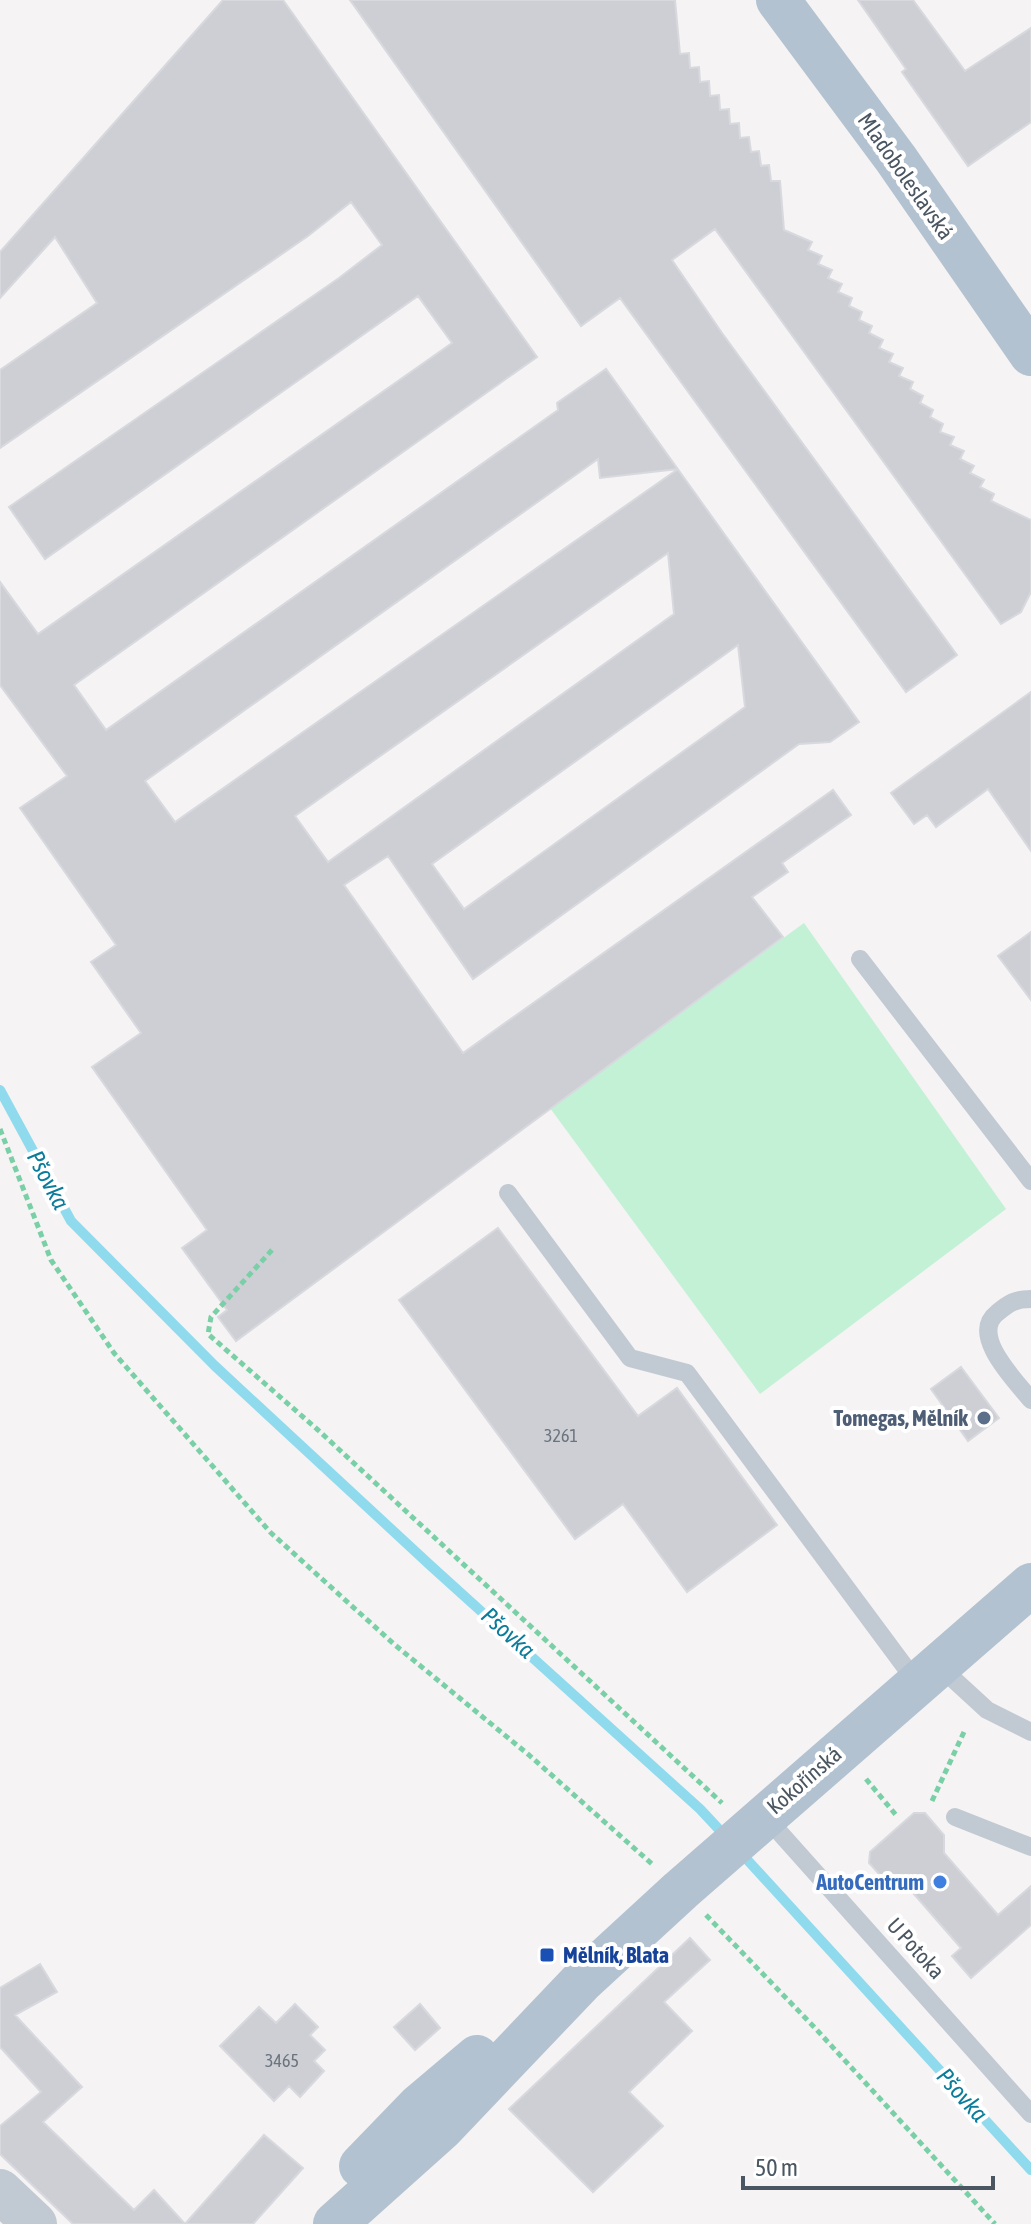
<svg xmlns="http://www.w3.org/2000/svg" width="1031" height="2224" font-family="'Asap Condensed',sans-serif">
<rect width="100%" height="100%" fill="#f5f3f3"/>
<path fill="#c3f1d5" d="M804 923 1006 1209 760 1394 550 1108Z"/>
<g fill="none" stroke-linecap="round" stroke-linejoin="round">
<path stroke="#90daee" stroke-width="10" d="M0 1090 71 1221 215 1366 431 1566 700 1809 727 1838
M741 1853 1031 2170"/>
</g>
<path fill="#cdcfd5" stroke="#d7d9de" stroke-width="2" fill-rule="evenodd" d="M223 0H283L537 357 74 685 106 730 558 410 557 403 606 369 859 722 830 742 799 744 473 979 388 856 344 885 463 1053 833 790 851 815 782 863 788 872 752 897 783 937 236 1341 218 1317 227 1310 182 1248 207 1230 92 1067 141 1033 91 962 116 945 20 808 67 776 0 685V582L38 634 452 343 418 296 45 559 9 507 339 278 382 245 351 202 308 236 0 448V370L97 303 55 237 0 298V252ZM598 459 600 478 678 469 175 822 145 781ZM668 553 674 614 328 862 295 816ZM738 645 745 707 464 909 432 864Z
M350 0H675L680 54 689 53 690 68 699 67 700 82 709 81 710 96 719 95 720 110 729 109 730 124 739 123 740 138 749 137 751 152 759 151 761 166 769 165 771 181H780L784 230 812 242 808 250 822 256 818 264 832 270 828 278 842 284 838 292 852 298 849 306 862 312 859 320 872 326 869 333 883 340 879 348 893 354 889 362 903 368 899 376 913 382 910 389 923 396 920 403 933 410 930 417 943 424 940 432 954 437 950 445 964 451 960 459 974 466 970 473 984 480 980 487 994 494 991 501 1031 520V592L1021 612 1001 624 715 229 672 260 722 333 957 655 906 692 620 298 581 326Z
M858 0H913L965 71 1031 28V122L968 166 902 72 906 69Z
M1031 692V851L988 789 936 827 927 815 914 824 891 793Z
M1031 932V1000L998 956Z
M498 1228 638 1416 677 1388 777 1525 687 1592 623 1504 575 1539 399 1300Z
M961 1367 999 1418 968 1441 931 1389Z
M914 1813H925L944 1835V1853L998 1915 1031 1886V1925L971 1978 952 1956 961 1948 907 1886 889 1885 869 1863 870 1852Z
M690 1938 710 1960 664 2002 692 2031 629 2092 663 2126 593 2192 509 2109Z
M40 1964 57 1992 15 2015 82 2087 43 2122 134 2210 154 2190 185 2224 264 2135 303 2168 253 2224H73L0 2154V2126L41 2092 0 2047V1988Z
M295 2004 318 2027 310 2035 325 2050 314 2061 324 2071 300 2097 289 2086 274 2101 220 2046 259 2007 276 2023Z
M420 2004 440 2028 415 2050 394 2027Z"/>
<g fill="none" stroke-linecap="round" stroke-linejoin="round">
<path stroke="#7ad0a6" stroke-width="5" stroke-dasharray="6 4" stroke-linecap="butt" d="M0 1129 51 1260 114 1353 270 1532 395 1645 529 1755 652 1864
M272 1250 211 1317 208 1334 318 1430 722 1803
M866 1779 896 1815
M932 1801 964 1732
M706 1915 816 2029 995 2224"/>
<path stroke="#c1cad2" stroke-width="18" d="M860 959 1031 1181
M508 1193 630 1358 687 1373 917 1683
M1031 1299C1015 1299 1009 1303 997 1313 969 1335 1016 1381 1031 1400
M938 1665 987 1710 1031 1732
M764 1815 1031 2114
M955 1817 1031 1847"/>
<path stroke="#c1cad2" stroke-width="44" d="M0 2191 35 2224"/>
<path stroke="#b3c2d1" stroke-width="44" d="M778 0 896 159 1031 354
M361 2166 419 2106 477 2057
M335 2224 442 2128 582 1981 681 1890 1031 1585"/>
</g>
<circle fill="#5c6f8a" stroke="#fff" stroke-width="3" cx="984" cy="1418" r="8"/>
<circle fill="#3f7fe0" stroke="#fff" stroke-width="3" cx="940" cy="1882" r="8"/>
<rect fill="#1a4fb4" stroke="#fff" stroke-width="3" x="539" y="1947" width="16" height="16" rx="4"/>
<g text-anchor="middle" stroke-width="8" stroke-linejoin="round" paint-order="stroke">
<g font-size="18" fill="#6b747e">
<text x="561" y="1442">3261</text>
<text x="282" y="2067">3465</text>
</g>
<g font-size="22" fill="#4a5661" stroke="#fff">
<text transform="translate(906 176) rotate(55)" y="8">Mladoboleslavská</text>
<text transform="translate(804 1780) rotate(-41)" y="8">Kokořínská</text>
<text transform="translate(916 1948) rotate(48)" y="8">U Potoka</text>
</g>
<g font-size="22" font-weight="bold" fill="#4e5e75" stroke="#fff" text-anchor="end">
<text x="968" y="1426">Tomegas, Mělník</text>
</g>
<g font-size="22" font-weight="bold" fill="#366cbe" stroke="#fff" text-anchor="end">
<text x="924" y="1890">AutoCentrum</text>
</g>
<g font-size="22" font-weight="bold" fill="#164399" stroke="#fff" text-anchor="start">
<text x="563" y="1963">Mělník, Blata</text>
</g>
<g font-size="24" font-style="italic" fill="#0c7c9b" stroke="#fff">
<text transform="translate(48 1180) rotate(62)" y="8">Pšovka</text>
<text transform="translate(508 1633) rotate(42)" y="8">Pšovka</text>
<text transform="translate(962 2095) rotate(48)" y="8">Pšovka</text>
</g>
</g>
<path d="M743 2176v12h250v-12" fill="none" stroke="#4a5661" stroke-width="4"/>
<text x="755" y="2176" font-size="24" fill="#4a5661" stroke="#ffffff" stroke-width="6" paint-order="stroke">50 m</text>
</svg>
